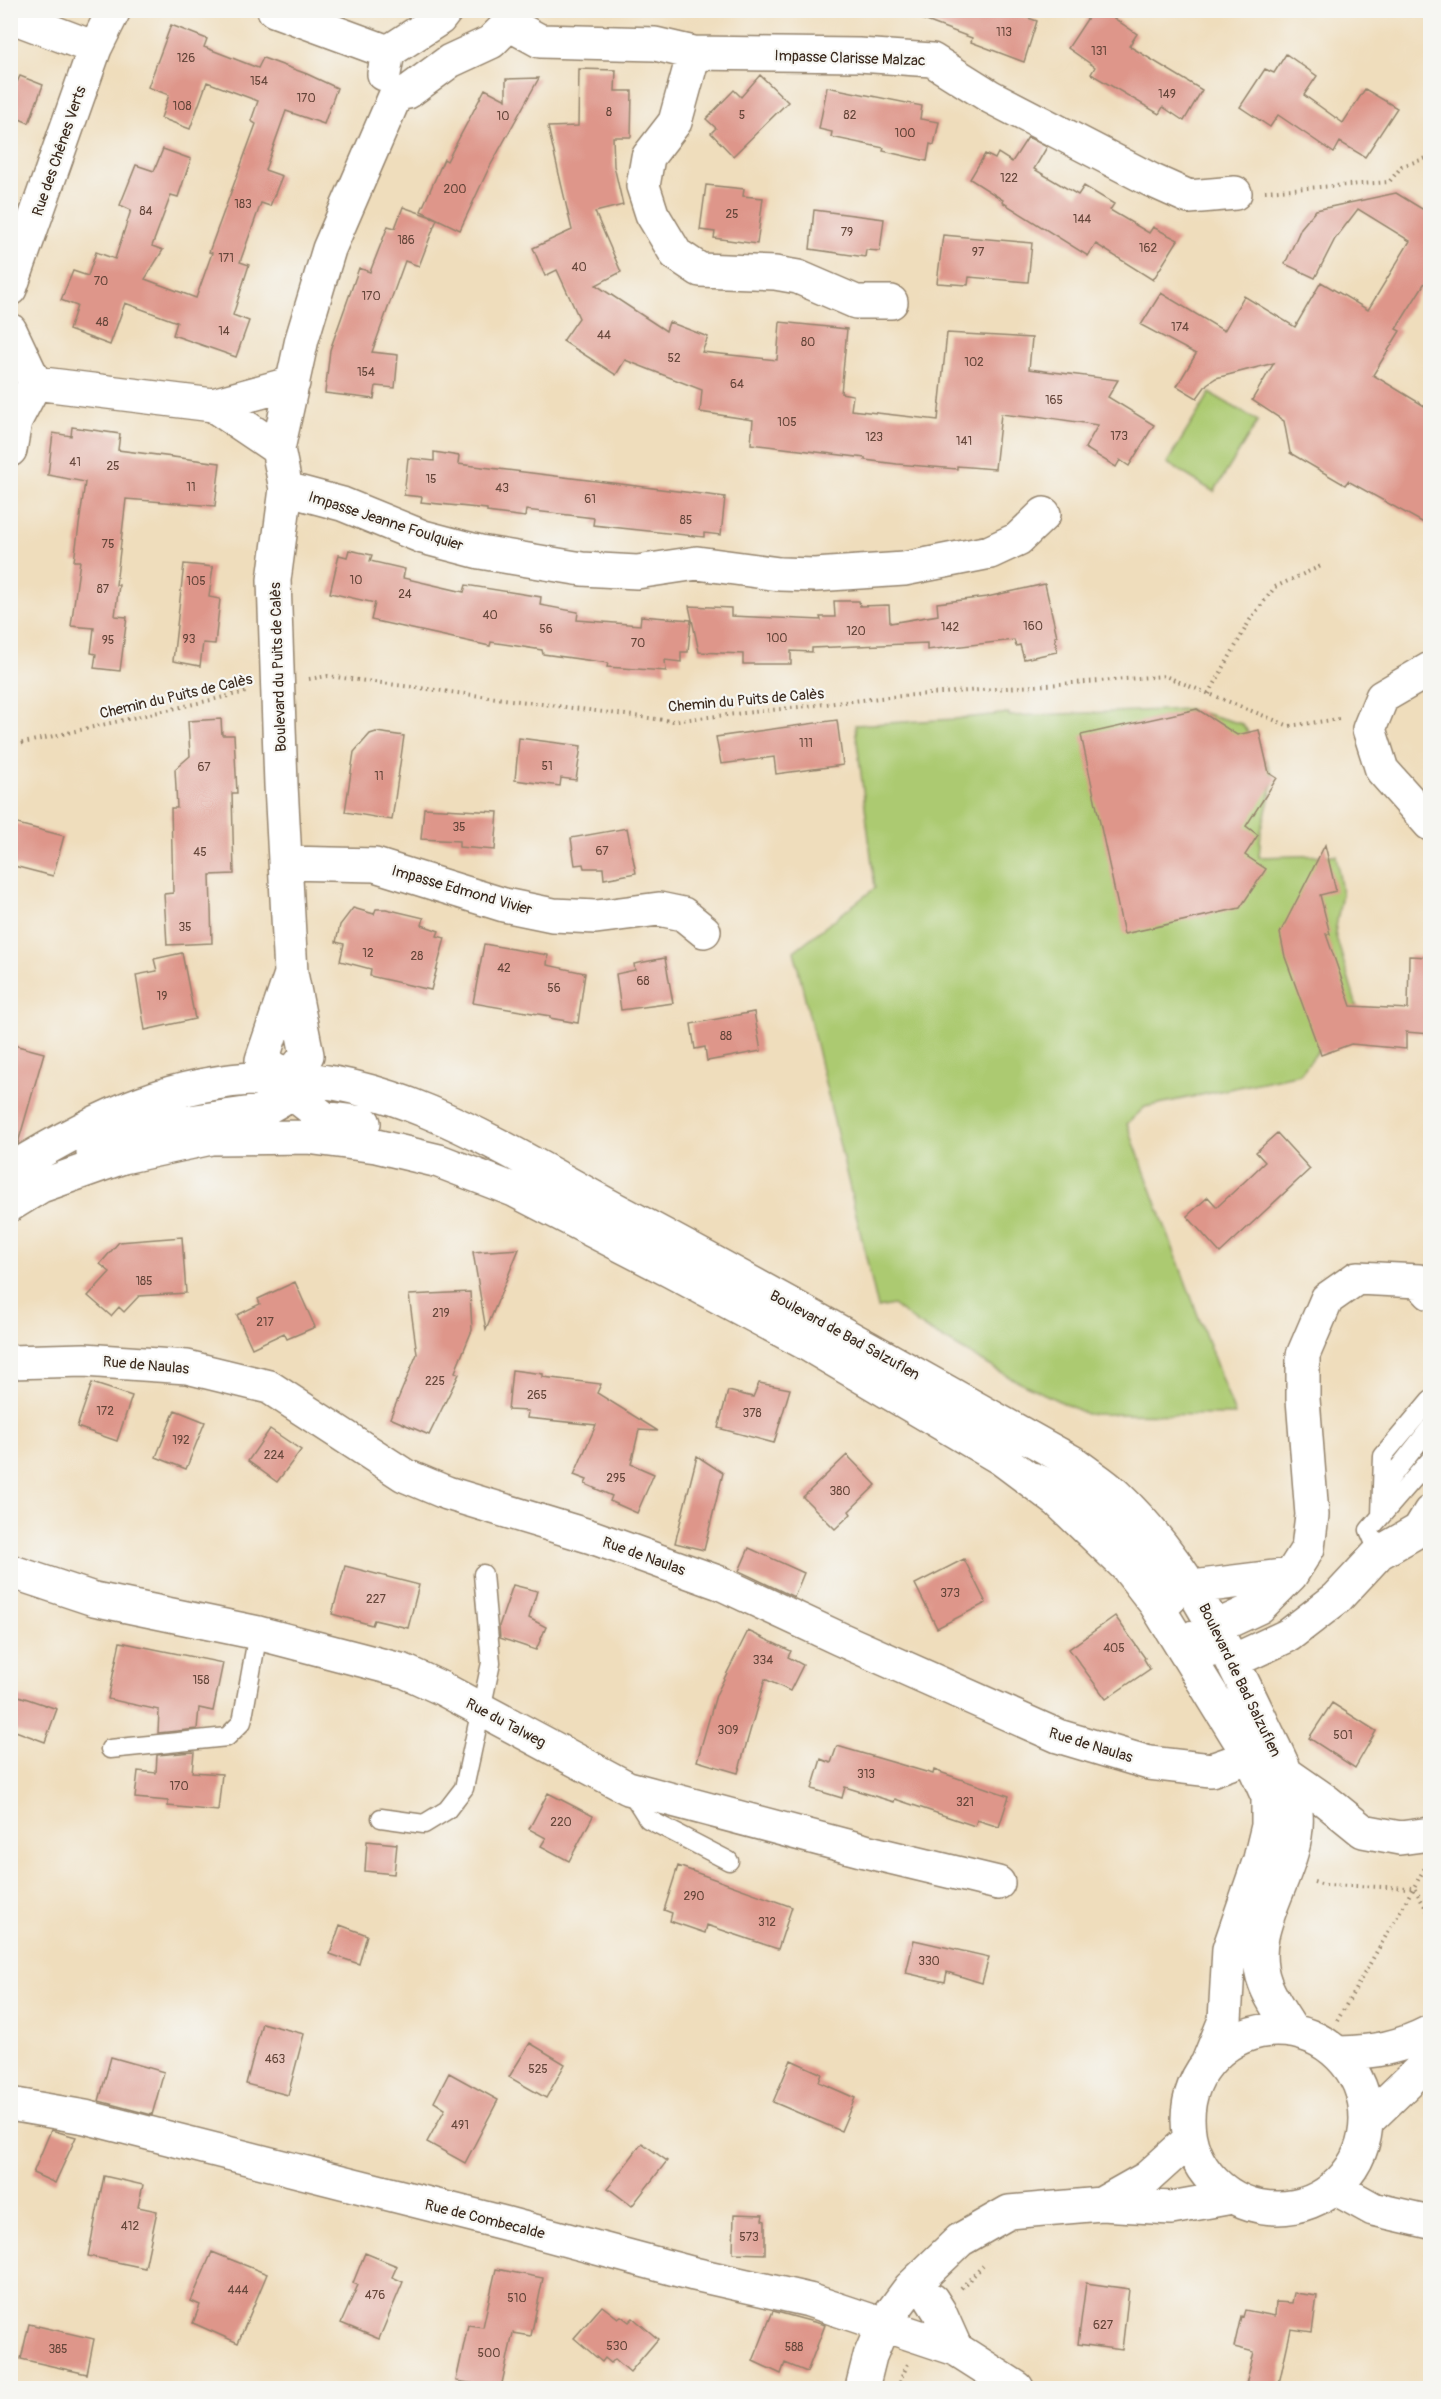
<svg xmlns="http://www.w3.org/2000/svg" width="1441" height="2399" font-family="Pangolin,sans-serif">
<rect width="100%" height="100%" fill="#f6f6f2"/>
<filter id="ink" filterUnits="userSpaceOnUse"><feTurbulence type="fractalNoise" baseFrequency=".0167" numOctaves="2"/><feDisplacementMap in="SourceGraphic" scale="12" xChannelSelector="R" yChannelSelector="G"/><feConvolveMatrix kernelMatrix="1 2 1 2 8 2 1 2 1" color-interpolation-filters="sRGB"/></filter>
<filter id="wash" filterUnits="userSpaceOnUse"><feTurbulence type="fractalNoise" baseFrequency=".008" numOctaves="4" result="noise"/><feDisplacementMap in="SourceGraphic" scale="24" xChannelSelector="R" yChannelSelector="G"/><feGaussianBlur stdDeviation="1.35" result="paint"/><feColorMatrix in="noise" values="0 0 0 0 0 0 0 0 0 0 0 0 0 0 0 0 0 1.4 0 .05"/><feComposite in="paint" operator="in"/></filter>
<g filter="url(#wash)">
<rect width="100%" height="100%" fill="#efddbc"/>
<path fill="#acca71" stroke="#747a48" stroke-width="1.5" d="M1210 393 1258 421 1214 492 1167 463Z
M1188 709 1242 724 1261 748 1274 779 1261 832 1259 857 1336 855 1342 893 1335 933 1362 1024 1363 1040 1319 1050 1300 1074 1145 1107 1127 1124 1235 1415 1086 1414 1011 1378 918 1324 893 1305 878 1308 794 951 875 888 855 725 955 719 1009 713V716Z"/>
<g id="blocks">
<path fill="#de968a" d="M905 10H1005L1037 21 1024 62 971 42 972 38 905 13Z
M1093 10H1102L1137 34 1129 46 1202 90 1184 121 1163 107 1159 114 1091 74 1095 67 1068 48Z
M171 25 207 39 204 47 258 68 263 58 307 74 337 88 324 124 286 111 265 170 282 176 270 206 261 203 240 262 249 265 233 315 249 321 236 357 173 335 177 322 125 303 110 345 69 330 77 306 61 300 73 271 88 276 96 252 115 259 131 210 120 205 136 165 154 171 163 149 191 159 178 197 171 195 152 246 163 250 145 279 196 298 212 253 209 252 256 124 251 121 258 101 207 82 190 129 161 118 169 95 148 87Z
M1286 54 1317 76 1304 95 1343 123 1365 89 1397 108 1365 157 1340 142 1334 153 1278 115 1270 127 1240 107 1265 69 1274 73Z
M579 69 616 70 615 91H632L631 137H613L614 166 623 205 595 212 621 272 596 285 666 331 669 322 708 337 702 352 777 360 780 322 847 329 841 393 853 395 851 410 938 420 947 333 1032 338 1029 369 1118 380 1108 397 1154 425 1129 466 1120 460 1116 467 1085 448 1098 425 1037 416V418L1001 414 995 469 957 466V469L897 464 865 460V458L751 444 753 420 700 412 702 390 625 360 616 375 563 341 579 318 557 270 545 276 533 248 572 230 548 127 578 126Z
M760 75 788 102 733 156 711 133 716 128 706 119 734 90 741 97Z
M20 76 43 85 29 123 10 115V97Z
M539 78 488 170 460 230 421 211 444 159 447 161 485 89 506 100V79Z
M827 87 922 106 920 119 939 122 934 145 930 144 927 161 883 151 884 148 831 137 832 132 819 129Z
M1028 137 1047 147 1034 169 1078 195 1084 186 1114 204 1110 210 1149 233 1153 227 1178 240 1153 280 1096 244 1088 256 1002 202 1003 200 970 179 985 154 995 159 998 153 1012 162Z
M706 185 744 189 743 196 763 198 757 244 714 238 715 232 700 230Z
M1396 193 1427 212 1431 207V273L1396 329 1400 331 1373 375 1431 410V527L1348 481 1345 485 1290 453 1284 421 1252 400 1274 363 1216 378 1207 384 1197 398 1177 386 1196 354 1141 325 1161 293 1224 331 1244 296 1295 327 1321 282 1368 310 1410 241 1358 209 1335 239 1315 278 1285 264 1301 228 1316 210Z
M403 207 437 219 419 266 405 261 372 352 398 355 395 388 376 386 374 399 325 393 330 350 359 268 370 272 388 226 395 228Z
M814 210 884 219 880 251 866 250 865 257 810 249Z
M943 235 1032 243 1028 282 969 277 968 285 937 283Z
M72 427 120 434 118 450 220 463 215 506 126 499 116 585H119L115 616 127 617 120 671 94 668 96 654 91 653 94 628 71 626 80 561H74L85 482 48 475 53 433 71 436Z
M434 452 459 456 458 464 725 497 721 535 704 533V537L593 525 594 518 526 510 525 517 487 512V509L421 502 422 497 404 495 408 458 434 461Z
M349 550 372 555 370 561 405 569 403 578 464 592 466 585 541 597 540 605 578 612 577 620 640 625 641 616 691 620 688 652H681V662L665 660 666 671 607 667 608 663 543 654 542 650 491 642 490 646 371 620 375 603 330 593 339 555 347 557Z
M184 564 213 567 209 597 220 599 215 644 203 643 200 666 173 661Z
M1045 584 1057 636 1055 637 1057 652 1024 659 1020 645 1016 646 1014 640 927 650V643L812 648V652L791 651V664H743V654L699 652 689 606 731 608V616L821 620 820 617H835L834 601H859L860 606 889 605 890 623 938 615 937 603 987 597Z
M1197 709 1237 735 1259 730 1269 773 1277 778 1246 826 1258 835 1245 855 1266 869 1240 908 1124 934 1081 735Z
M221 719 222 735H234L237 793H232L234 874 210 875 212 943 167 945 164 894 173 893 171 808H177L175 769 190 756 188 721Z
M837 720 843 765 776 774 774 757 721 764 716 737Z
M376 732 404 736 392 820 345 812 354 752 370 734Z
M519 738 581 746 576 780 561 778 560 786 515 780Z
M424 808 498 812 495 850 459 847V841L421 839Z
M10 822 64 836 53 876 10 865Z
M627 828 636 873 604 879 603 868H584L583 864 575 865 571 838Z
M1325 845 1336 891 1320 895 1330 934H1326L1351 1006 1408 1009 1409 956 1431 957V1034L1406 1032V1049L1351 1044 1321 1055 1285 957 1280 933Z
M353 908 374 914 376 909H386L424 918 422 925 439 931 437 936 445 938 431 990 370 976 371 969 340 961 344 944 336 942 340 925Z
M484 944 548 955 547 965 585 973 578 1023 550 1018V1016L473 1003Z
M182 953 195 1019 145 1030 136 975 157 971 154 959Z
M665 958 673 1003 621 1010 616 974 635 970 634 964Z
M754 1012 761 1051 707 1061 705 1047 695 1049 691 1024Z
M10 1044 44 1053 18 1143 16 1145 10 1144Z
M1277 1133 1310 1169 1220 1253 1187 1216 1208 1197 1217 1207 1242 1184 1265 1162 1256 1152Z
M182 1237 186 1293 139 1296 124 1312 119 1307 111 1316 88 1296 110 1272 100 1264 119 1242Z
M519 1249 486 1330 473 1252Z
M295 1282 315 1327 287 1339 284 1333 252 1348 237 1315 260 1304 258 1299Z
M470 1292 472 1330 455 1372 459 1374 429 1435 390 1418 417 1354 409 1295Z
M512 1370 543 1374V1377L601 1384 597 1393 658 1431 639 1430 631 1464 654 1474 637 1513 610 1501 612 1496 585 1484 587 1480 574 1475 596 1425 527 1418 528 1411 508 1410Z
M92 1383 132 1396 117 1441 77 1427Z
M759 1383 790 1389 774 1443 718 1428 728 1391 753 1397Z
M175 1410 205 1422 186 1469 156 1457Z
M270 1429 301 1450 277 1482 248 1461Z
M847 1455 876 1485 849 1511 851 1514 835 1529 803 1497Z
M697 1456 723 1473 704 1550 675 1543Z
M749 1548 804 1573 794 1597 739 1571Z
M964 1559 986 1603 937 1628 915 1584Z
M345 1566 419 1585 408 1628 374 1620 372 1625 332 1614Z
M513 1585 537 1591 529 1618 546 1627 536 1650 500 1638 499 1626Z
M1115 1616 1145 1658 1144 1659 1150 1669 1106 1699 1069 1649Z
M748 1631 791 1651 788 1657 803 1665 790 1691 765 1679 738 1773 697 1761 716 1695Z
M120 1642 223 1663 213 1711 199 1708 197 1729 158 1733 159 1710 108 1699Z
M10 1693 57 1709 45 1742 10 1729Z
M1332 1703 1376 1731 1355 1768 1309 1738Z
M837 1746 933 1774 934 1770 1009 1796 999 1827 977 1820 975 1826 895 1799 894 1802 845 1787 842 1798 812 1789 821 1759 831 1763Z
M194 1752 192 1772 222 1774 218 1811 168 1806V1801L135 1798 138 1771 156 1773 157 1755Z
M548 1793 593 1816 569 1861 541 1846 546 1838 529 1829Z
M367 1841 397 1844 394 1874 365 1871Z
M678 1866 792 1907 778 1949 707 1925 705 1933 670 1921 672 1913 664 1910Z
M340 1925 367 1935 359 1964 330 1954Z
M914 1940 989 1957 982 1983 947 1972 945 1982 906 1973Z
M262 2023 304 2034 288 2095 246 2084Z
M530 2043 565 2064 546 2098 509 2077Z
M111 2057 164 2072 152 2115 99 2101Z
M791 2060 822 2074 819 2082 855 2098 841 2131 773 2102Z
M449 2073 498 2100 465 2163 427 2142 445 2109 434 2102Z
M51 2130 76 2137 55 2183 33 2173Z
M642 2143 667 2161 632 2206 608 2188Z
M104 2176 143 2185 138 2207 157 2211 145 2268 88 2256Z
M734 2214 763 2215 762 2220 765 2221V2254L733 2253Z
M212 2252 267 2274 238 2343 193 2323 200 2305 191 2301Z
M365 2253 397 2266 392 2277 403 2282 379 2339 341 2323 358 2285 353 2283Z
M496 2269 543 2278 531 2336 513 2333 501 2388 456 2381 468 2325 483 2327Z
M1086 2283 1129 2289 1122 2350 1078 2344Z
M1294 2293 1317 2296 1312 2332 1291 2329 1278 2388H1245L1254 2352 1234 2347 1241 2316 1243 2317 1245 2310 1275 2316 1276 2302 1292 2303Z
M602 2306 618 2318 621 2316 629 2322 633 2318 658 2339 630 2372 615 2359 611 2363 605 2358 602 2362 574 2338Z
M773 2311 825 2325 807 2372 785 2363 781 2374 753 2361Z
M29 2324 94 2339 87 2374 21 2359Z"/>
</g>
</g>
<g filter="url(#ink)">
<use href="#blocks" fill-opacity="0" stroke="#95846d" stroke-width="1.5"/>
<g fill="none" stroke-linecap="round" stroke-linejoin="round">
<g stroke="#95846d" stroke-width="21">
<path id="service" d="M1035 1472 1074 1487 1143 1557 1175 1604
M1386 1494 1388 1481 1430 1428
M1381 1516 1383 1456 1430 1400
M1379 1553 1369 1530 1430 1460
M1191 1630 1208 1656 1233 1661
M110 1749 227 1737 242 1722 258 1633
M629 1789 648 1819 729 1861
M381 1818 424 1824 447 1810 464 1788 491 1663 483 1574"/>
</g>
<g stroke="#95846d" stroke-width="36">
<path id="minor" d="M274 10 388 52
M10 16 95 48
M509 24 540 41 655 44 694 53 859 55 932 60 991 97 1151 180 1189 197 1235 193
M694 53 675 122 648 157 643 186 652 214 676 254 700 270 775 273 798 277 856 302H891
M384 74 388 52 439 19 446 10
M396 94 408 92 450 61 491 42 509 24V10
M10 289 95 48 114 10
M10 330 35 383 213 405
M278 449 213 405 293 383
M10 450 15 421 35 383
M286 489 342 504 423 537 480 552 582 569 637 572 697 563 779 574 815 575 904 569 990 552 1018 539 1044 514
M1430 669 1382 697 1369 729 1382 770 1430 824
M286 863 375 865 504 905 553 915 596 917 659 909 683 914 704 931
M290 977 262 1060 289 1078 297 1097 324 1118 364 1123
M93 1153 127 1131 259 1112 280 1100 289 1078 307 1055 291 973 281 785 274 580 286 489 278 449 302 339 329 249 396 94
M10 1170C100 1115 179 1076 286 1078 403 1081 512 1154 613 1208 768 1290 921 1378 1074 1463 1088 1474 1105 1484 1117 1496 1184 1559 1222 1638 1261 1720 1274 1749 1294 1780 1296 1813 1301 1872 1243 1925 1265 1983 1271 2000 1283 2016 1292 2031
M10 1205 41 1186 123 1157 211 1138 307 1137 376 1146 439 1161 514 1190 671 1271 807 1344 1002 1459 1058 1501 1127 1567 1155 1603 1250 1757 1268 1797V1826L1260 1859 1229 1949 1225 2020 1208 2062
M10 1362 84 1360 187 1367 269 1387 404 1475 447 1493 592 1537 720 1583 840 1639 1058 1736 1149 1763 1211 1770 1271 1749
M10 1571 94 1599 258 1633 404 1671 441 1688 628 1788 865 1851 998 1883
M1193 1587 1291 1575
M1216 1627 1259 1607 1291 1575 1308 1548 1312 1515 1303 1399V1355L1327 1299 1357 1278 1419 1281 1430 1293
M1233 1661 1289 1635 1337 1598 1379 1553 1419 1530 1430 1512
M1287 1774 1326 1801 1363 1831 1400 1838 1430 1834
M1188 2119a89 89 0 1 1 178 0a89 89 0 1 1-178 0Z
M1339 2053C1374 2052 1399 2048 1430 2032
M10 2104 85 2117 504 2223 694 2274 809 2300 956 2349 939 2311 932 2300
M1367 2121 1423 2067 1430 2057
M1335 2188 1373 2209 1430 2222
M1101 2204 1147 2178 1189 2140
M956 2349 1017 2388
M862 2388 870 2356 884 2323 910 2288 960 2240 1009 2212 1101 2204 1171 2208 1232 2197"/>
</g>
<path stroke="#95846d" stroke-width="4" stroke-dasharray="1.5 4.5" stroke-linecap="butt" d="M1265 191 1389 182 1402 166 1430 157
M309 679 328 676 672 721 889 697 1165 676 1289 726 1339 719
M1209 694 1250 620 1275 587 1321 566
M10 746 246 692
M1314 1882 1325 1885 1414 1888 1430 1915
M1337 2021 1426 1866
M961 2288 983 2266
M899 2388 901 2378 908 2364"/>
<use href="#service" stroke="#fff" stroke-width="18"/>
<use href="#minor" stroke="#fff" stroke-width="33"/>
</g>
</g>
<g text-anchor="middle" stroke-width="4.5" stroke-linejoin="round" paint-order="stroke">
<g font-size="12" fill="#644539">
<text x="1004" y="36">113</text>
<text x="1099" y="55">131</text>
<text x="186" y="62">126</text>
<text x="259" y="85">154</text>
<text x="1167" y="98">149</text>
<text x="306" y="102">170</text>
<text x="182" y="110">108</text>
<text x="609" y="116">8</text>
<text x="742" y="119">5</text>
<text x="850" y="119">82</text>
<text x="503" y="120">10</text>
<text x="905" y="137">100</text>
<text x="1009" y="182">122</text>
<text x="455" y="193">200</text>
<text x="243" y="208">183</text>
<text x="146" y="215">84</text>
<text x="732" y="218">25</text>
<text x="1082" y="223">144</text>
<text x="847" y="236">79</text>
<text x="406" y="244">186</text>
<text x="1148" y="252">162</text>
<text x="978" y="256">97</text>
<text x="226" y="262">171</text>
<text x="579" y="271">40</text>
<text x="101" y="285">70</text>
<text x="371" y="300">170</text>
<text x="102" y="326">48</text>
<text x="1180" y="331">174</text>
<text x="224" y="335">14</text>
<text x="604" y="339">44</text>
<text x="808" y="346">80</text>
<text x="674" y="362">52</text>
<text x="974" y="366">102</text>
<text x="366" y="376">154</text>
<text x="737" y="388">64</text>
<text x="1054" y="404">165</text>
<text x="787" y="426">105</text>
<text x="1119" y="440">173</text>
<text x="874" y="441">123</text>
<text x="964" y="445">141</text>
<text x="75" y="466">41</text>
<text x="113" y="470">25</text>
<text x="431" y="483">15</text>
<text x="191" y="491">11</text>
<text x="502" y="492">43</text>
<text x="590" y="503">61</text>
<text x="686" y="524">85</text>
<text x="108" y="548">75</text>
<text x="356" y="584">10</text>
<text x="196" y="585">105</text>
<text x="103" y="593">87</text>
<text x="405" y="598">24</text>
<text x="490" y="619">40</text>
<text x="1033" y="630">160</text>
<text x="950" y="631">142</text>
<text x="546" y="633">56</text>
<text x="856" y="635">120</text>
<text x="777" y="642">100</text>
<text x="189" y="643">93</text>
<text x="108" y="644">95</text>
<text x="638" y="647">70</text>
<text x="806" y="747">111</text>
<text x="547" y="770">51</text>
<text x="204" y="771">67</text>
<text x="379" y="780">11</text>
<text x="459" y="831">35</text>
<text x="602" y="855">67</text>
<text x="200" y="856">45</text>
<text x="185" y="931">35</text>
<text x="368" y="957">12</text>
<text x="417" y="960">28</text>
<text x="504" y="972">42</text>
<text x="643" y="985">68</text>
<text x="554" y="992">56</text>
<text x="162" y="1000">19</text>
<text x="726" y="1040">88</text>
<text x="144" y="1285">185</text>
<text x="441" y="1317">219</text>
<text x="265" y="1326">217</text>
<text x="435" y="1385">225</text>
<text x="537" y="1399">265</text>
<text x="105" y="1415">172</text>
<text x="752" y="1417">378</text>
<text x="181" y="1444">192</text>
<text x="274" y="1459">224</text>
<text x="616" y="1482">295</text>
<text x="840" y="1495">380</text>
<text x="950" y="1597">373</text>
<text x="376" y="1603">227</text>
<text x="1114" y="1652">405</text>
<text x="763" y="1664">334</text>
<text x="201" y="1684">158</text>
<text x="728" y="1734">309</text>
<text x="1343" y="1739">501</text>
<text x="866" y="1778">313</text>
<text x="179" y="1790">170</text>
<text x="965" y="1806">321</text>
<text x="561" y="1826">220</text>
<text x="694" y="1900">290</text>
<text x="767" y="1926">312</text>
<text x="929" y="1965">330</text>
<text x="275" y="2063">463</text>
<text x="538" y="2073">525</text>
<text x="460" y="2129">491</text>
<text x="130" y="2230">412</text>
<text x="749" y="2241">573</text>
<text x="238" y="2294">444</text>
<text x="375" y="2299">476</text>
<text x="517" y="2302">510</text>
<text x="1103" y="2329">627</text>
<text x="617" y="2350">530</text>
<text x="794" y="2351">588</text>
<text x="58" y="2353">385</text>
<text x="489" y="2357">500</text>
</g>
<g font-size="15" fill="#3b2a1e" stroke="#f6f6f2">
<text transform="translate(850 58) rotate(2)" y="5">Impasse Clarisse Malzac</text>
<text transform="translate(59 151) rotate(-71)" y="5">Rue des Chênes Verts</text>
<text transform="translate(386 521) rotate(18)" y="5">Impasse Jeanne Foulquier</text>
<text transform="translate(278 667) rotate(-92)" y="5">Boulevard du Puits de Calès</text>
<text transform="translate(176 696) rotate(-13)" y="5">Chemin du Puits de Calès</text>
<text transform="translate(746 700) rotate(-5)" y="5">Chemin du Puits de Calès</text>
<text transform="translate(462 890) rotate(16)" y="5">Impasse Edmond Vivier</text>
<text transform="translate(845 1335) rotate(29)" y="5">Boulevard de Bad Salzuflen</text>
<text transform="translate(146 1365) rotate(5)" y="5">Rue de Naulas</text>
<text transform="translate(644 1556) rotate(20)" y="5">Rue de Naulas</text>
<text transform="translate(1240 1680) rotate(64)" y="5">Boulevard de Bad Salzuflen</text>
<text transform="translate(506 1723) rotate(28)" y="5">Rue du Talweg</text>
<text transform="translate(1091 1745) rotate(17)" y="5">Rue de Naulas</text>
<text transform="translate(485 2219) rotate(14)" y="5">Rue de Combecalde</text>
</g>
</g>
<rect width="1441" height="2399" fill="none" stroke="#f6f6f2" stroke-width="36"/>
</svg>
